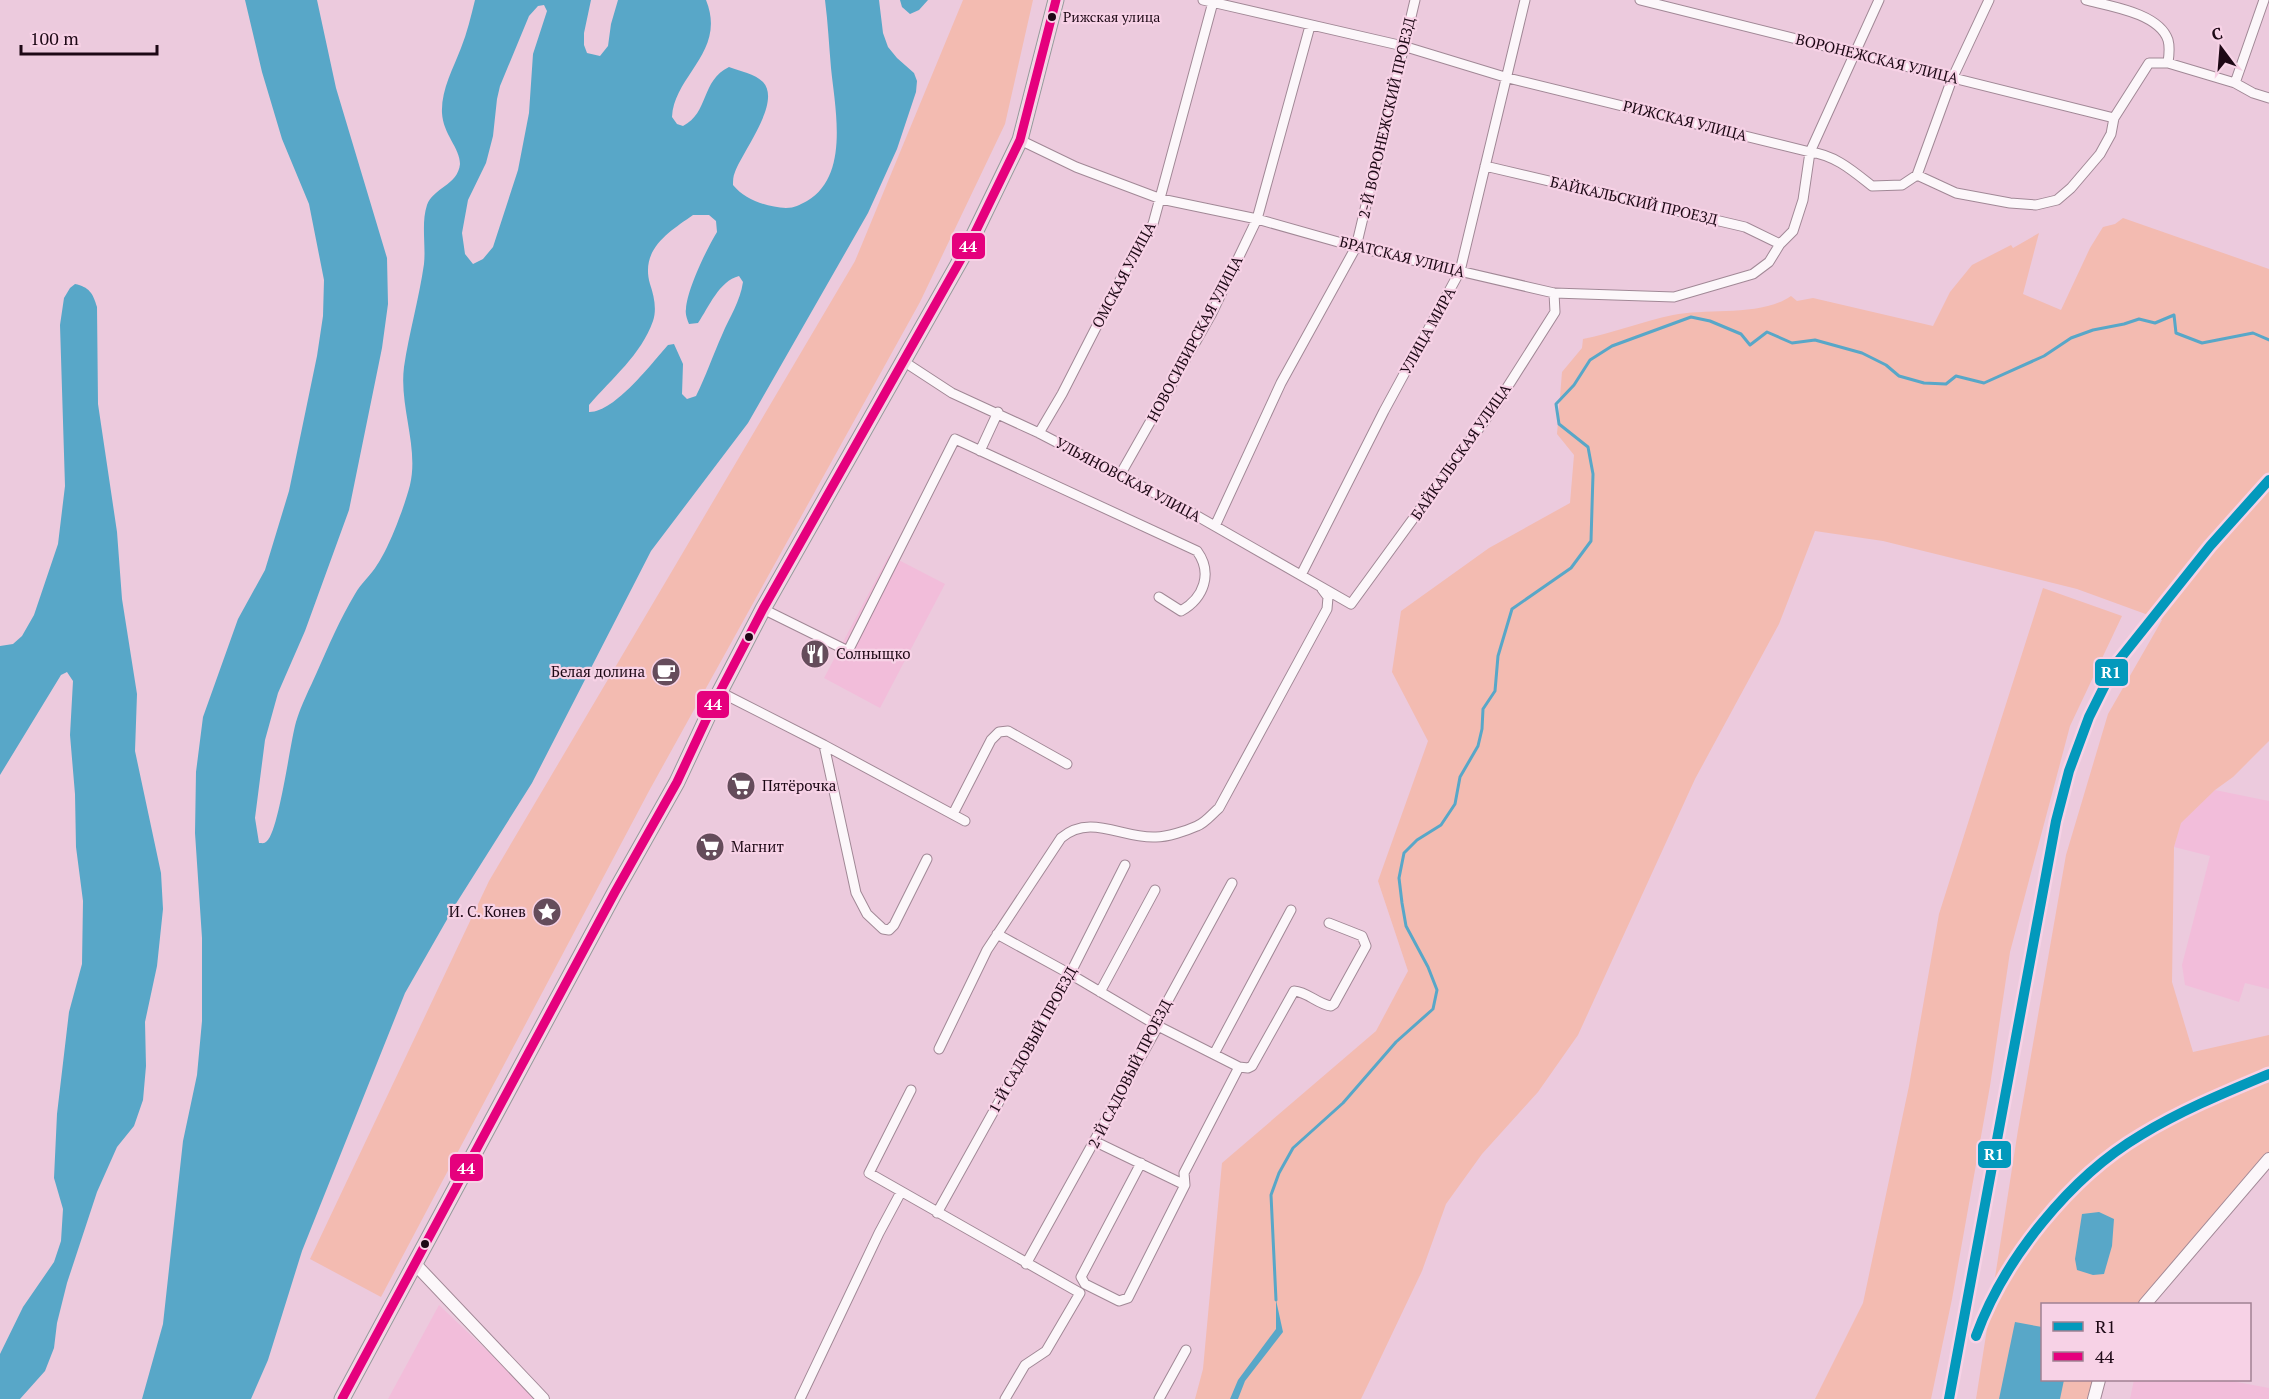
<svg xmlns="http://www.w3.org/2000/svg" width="2269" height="1399" font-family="'PT Serif',serif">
<rect width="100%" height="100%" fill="#eccadd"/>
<path fill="#f2bdda" d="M889 555 945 584 880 708 824 678Z
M2215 790 2269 801V989L2245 983 2239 1002 2185 985 2182 965 2210 856 2174 847 2181 822Z
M439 1305 538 1399H388Z
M2134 1380H2226L2269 1388V1399H2130Z"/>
<path fill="#f3bbb1" d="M963 0H1033L1005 124 920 302 649 791 381 1297 310 1259 489 881 855 261Z
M2123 218 2269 269V741L2233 777 2215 790 2181 823 2174 847 2172 982 2193 1052 2269 1035V1155L2144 1304H2042V1380H2099L2095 1399H1976L2018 1130 2066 855 2108 714 2162 620 2077 589 1883 541 1815 531 1779 624 1695 779 1578 1035 1538 1092 1482 1154 1446 1204 1422 1271 1361 1399H1195L1203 1369 1222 1163 1376 1031 1408 971 1378 881 1428 741 1392 672 1401 611 1489 548 1570 503 1574 455 1557 434 1562 372 1582 348 1583 339C1614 333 1643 321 1673 315 1707 308 1761 317 1791 296L1797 301 1813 298 1933 326 1950 292 1972 265 2011 245 2013 248 2039 233 2023 294 2061 310 2090 248 2103 227 2115 224Z
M2043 588 2122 616 2070 726 2010 952 1990 1086 1952 1299 1931 1399H1815L1863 1303 1909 1086 1939 914Z"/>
<path fill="#58a7c8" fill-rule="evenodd" d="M245 0H317L336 88 387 258 388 304 382 348 349 510 305 631 278 693 265 740 255 818 259 843C263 843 264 844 267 841 279 830 290 743 296 722 301 705 310 688 317 672 329 645 340 619 355 594 361 583 371 575 377 565 389 548 405 505 410 485 419 447 399 406 404 367 409 333 419 299 424 264 426 245 421 223 427 205 433 188 458 185 460 164 460 148 443 134 442 113 441 90 453 69 461 48 467 33 471 16 475 0H591L584 33V45L587 53 600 56 608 46 611 24 618 0H706C727 52 674 75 672 117L677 124 683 126C709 113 701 80 729 67 740 71 755 74 763 82 782 102 742 152 735 172 733 176 733 181 733 185 745 200 767 207 786 208 795 208 799 205 807 201 850 176 835 108 831 68 829 46 828 23 825 0H879L883 33 888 47 897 58 914 73 917 81 916 92 897 149 868 213 748 423 651 551 532 783 457 902 405 993 302 1251 268 1360 251 1399H142L163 1324 183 1141 197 1075 202 1021V938L195 833 196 772 203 717 238 619 265 570 289 491 317 356 323 316 324 280 309 204 282 139 262 72ZM544 5 547 11 533 54 529 113 518 170 493 247 483 259 473 264 465 254 462 233 468 200 486 163 493 136 497 99 500 86 529 16 538 6ZM693 215H709L716 221 717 232C706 250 687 290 686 309 685 314 687 319 689 324L698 323C709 307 719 281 739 276L743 282C740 302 730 316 722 335 713 355 706 376 696 396L687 399 682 394 683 364 674 344 668 345C652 363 614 413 589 412V405C612 378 641 355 653 321 657 309 654 296 650 284 640 249 669 232 693 215Z
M900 0H928L919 10 910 14 902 7Z
M75 284C89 287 93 293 97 307L98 404 117 532 122 599 137 694 135 751 161 873 163 909 157 966 145 1022 146 1066 143 1100 134 1126 117 1147 97 1192 67 1283 57 1323 54 1348 45 1371 20 1399H0V1354L23 1307 54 1262 61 1241 63 1209 54 1178 57 1114 69 1012 82 964 83 901 76 847 75 794 70 735 73 681 67 672 61 675 0 775V646L13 644 22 636 34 615 58 544 65 486 60 325 64 298 70 288Z
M2099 1212 2114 1219 2112 1246 2104 1274 2093 1275 2077 1270 2075 1259 2082 1214Z
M1276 1300 1283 1332 1245 1381 1238 1399H1230L1238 1380 1276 1329Z
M2015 1322 2042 1327V1380H2064L2060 1399H1999Z"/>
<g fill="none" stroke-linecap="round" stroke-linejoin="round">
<path stroke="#58a7c8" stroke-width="3" d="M1276 1300 1271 1195 1279 1173 1293 1148 1343 1103 1396 1042 1433 1009 1437 990 1428 967 1406 926 1402 903 1399 878 1404 853 1417 840 1441 825 1455 804 1460 777 1478 746 1482 729 1483 709 1495 691 1498 656 1512 609 1571 568 1591 541 1593 474 1588 447 1559 424 1556 404 1574 385 1590 360 1612 346 1691 317 1710 321 1741 334 1750 345 1767 332 1792 343 1815 340 1862 353 1886 365 1899 376 1924 383 1946 384 1956 376 1984 383 2044 356 2071 338 2093 330 2124 324 2139 319 2155 323 2174 315 2176 333 2202 343 2253 333 2269 340"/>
<g stroke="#a18896" stroke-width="11">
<path id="minor" d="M1203 0 1403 46 1508 78 1810 152C1835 155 1853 171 1872 186L1902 185 1917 175 1956 193 2010 203 2036 205 2057 200 2071 188 2100 154 2111 134 2114 118 2149 63H2168
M1640 0 2114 118
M2086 0C2109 6 2159 13 2168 40 2170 47 2169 56 2168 63L2235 83 2253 93 2269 98
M2235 83 2264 0
M1020 140 1076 167 1161 199 1257 219 1356 247 1554 293 1674 297 1753 274 1769 262 1780 244 1793 231 1803 200 1810 152 1879 0
M1485 166 1745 227 1780 244
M1917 175 1952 79 1989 0
M903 361 952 393 1039 433 1185 509 1351 604 1496 405 1555 312 1554 293
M1039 433 1062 394 1132 257 1153 224 1213 2
M980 451 998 412
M1120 475 1212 313 1257 219 1310 26
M1215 526 1281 383 1356 247 1415 0
M1301 575 1384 411 1460 271 1525 0
M763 609 848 651 955 439 1197 551C1213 573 1204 598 1181 611L1159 597
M720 692 824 745 965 821
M824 745 856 893 867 914 883 929 889 930 894 925 927 859
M953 814 991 740 999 732 1008 731 1067 764
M997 934 1070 974 1158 1026 1239 1067 1248 1068 1252 1066 1294 991C1308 992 1317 1004 1331 1006L1334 1004 1366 946 1362 936 1329 923
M1100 992 1155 890
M939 1049 987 950 1061 838C1091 813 1122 839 1156 837 1167 837 1186 831 1197 826 1205 823 1212 814 1219 808L1327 609 1328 597 1322 589
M1214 1054 1291 910
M911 1090 869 1173 1080 1293 1046 1351 1025 1365 1005 1399
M1096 1142 1185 1185
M1141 1163 1081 1277 1085 1284 1119 1301 1128 1298 1185 1185 1184 1173 1239 1067
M937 1213 1070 974 1125 865
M1026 1264 1158 1026 1160 1015 1232 883
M800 1399 879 1233 901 1192
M1159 1399 1186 1350"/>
</g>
<g stroke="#a18896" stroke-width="14">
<path id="tertiary" d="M415 1264 543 1399
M2145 1304 2269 1159
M2094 1399 2099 1380"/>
</g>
<g stroke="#99989c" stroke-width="17">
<path id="primary" d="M342 1399 615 892 677 782 714 703 763 609 969 245 1020 140 1056 0"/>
</g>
<use href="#minor" stroke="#fcf7fa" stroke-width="9"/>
<use href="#tertiary" stroke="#fcf7fa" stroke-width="12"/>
<use href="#primary" stroke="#e1e4e4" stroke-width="15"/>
<g stroke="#f7d2e6" stroke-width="14">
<path id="bus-1" d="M342 1399 615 892 677 782 714 703 763 609 969 245 1020 140 1056 0"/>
</g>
<use href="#bus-1" stroke="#e5007d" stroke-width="9"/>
<g stroke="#f7d2e6" stroke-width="15">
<path id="rail-1" d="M1976 1336C2004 1259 2070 1177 2141 1135 2182 1110 2226 1092 2269 1074
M1949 1399 2056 821 2069 771 2089 717 2115 665 2210 546 2269 480"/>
</g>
<use href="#rail-1" stroke="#0399bc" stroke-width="10"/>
</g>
<defs>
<g id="restaurant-disc" transform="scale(1.5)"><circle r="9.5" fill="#654c5b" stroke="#f7d2e6"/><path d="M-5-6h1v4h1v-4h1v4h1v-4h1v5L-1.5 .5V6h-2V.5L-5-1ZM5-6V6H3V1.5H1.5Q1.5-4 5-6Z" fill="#fff"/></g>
<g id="cafe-disc" transform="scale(1.5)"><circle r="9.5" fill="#654c5b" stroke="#f7d2e6"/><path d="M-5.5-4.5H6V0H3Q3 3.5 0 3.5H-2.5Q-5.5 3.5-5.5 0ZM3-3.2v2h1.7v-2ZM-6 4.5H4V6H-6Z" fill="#fff"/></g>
<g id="supermarket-disc" transform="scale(1.5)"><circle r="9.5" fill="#654c5b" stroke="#f7d2e6"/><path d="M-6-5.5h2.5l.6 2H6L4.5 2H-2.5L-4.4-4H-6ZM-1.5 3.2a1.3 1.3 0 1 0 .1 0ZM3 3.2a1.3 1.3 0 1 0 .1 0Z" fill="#fff"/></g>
<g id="sight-disc" transform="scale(1.5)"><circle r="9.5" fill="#654c5b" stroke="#f7d2e6"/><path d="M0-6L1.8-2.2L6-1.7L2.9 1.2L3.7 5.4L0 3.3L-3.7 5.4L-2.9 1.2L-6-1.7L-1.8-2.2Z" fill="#fff"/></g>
</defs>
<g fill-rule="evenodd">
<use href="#restaurant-disc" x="815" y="654"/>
<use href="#cafe-disc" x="666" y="672"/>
<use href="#supermarket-disc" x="741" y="786"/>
<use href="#supermarket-disc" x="710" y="847"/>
<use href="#sight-disc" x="547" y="912"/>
</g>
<g fill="#1d0815" stroke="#f7d2e6" stroke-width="2">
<circle cx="1052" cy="17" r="5"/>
<circle cx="749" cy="637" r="5"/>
<circle cx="425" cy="1244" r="5"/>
</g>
<g text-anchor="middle" stroke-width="4.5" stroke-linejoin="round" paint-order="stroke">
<g font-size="14" fill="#1d0815" stroke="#f7d2e6" text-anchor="start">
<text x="1063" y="22">Рижская улица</text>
</g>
<g font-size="15" fill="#1d0815" stroke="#f7d2e6">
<text transform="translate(1877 59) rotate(14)" y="5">ВОРОНЕЖСКАЯ УЛИЦА</text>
<text transform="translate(1387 118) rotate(-77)" y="5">2-Й ВОРОНЕЖСКИЙ ПРОЕЗД</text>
<text transform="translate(1685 121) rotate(14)" y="5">РИЖСКАЯ УЛИЦА</text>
<text transform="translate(1634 201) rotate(13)" y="5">БАЙКАЛЬСКИЙ ПРОЕЗД</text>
<text transform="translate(1402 257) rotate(14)" y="5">БРАТСКАЯ УЛИЦА</text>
<text transform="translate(1124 275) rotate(-62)" y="5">ОМСКАЯ УЛИЦА</text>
<text transform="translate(1428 331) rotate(-61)" y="5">УЛИЦА МИРА</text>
<text transform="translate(1195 339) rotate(-62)" y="5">НОВОСИБИРСКАЯ УЛИЦА</text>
<text transform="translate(1461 452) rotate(-55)" y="5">БАЙКАЛЬСКАЯ УЛИЦА</text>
<text transform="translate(1128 480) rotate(28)" y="5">УЛЬЯНОВСКАЯ УЛИЦА</text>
<text transform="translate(1033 1040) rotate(-61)" y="5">1-Й САДОВЫЙ ПРОЕЗД</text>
<text transform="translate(1130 1074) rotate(-63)" y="5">2-Й САДОВЫЙ ПРОЕЗД</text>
</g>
<g font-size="15" fill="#1d0815" stroke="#f7d2e6" text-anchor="start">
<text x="836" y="659">Солныщко</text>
<text x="645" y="677" text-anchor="end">Белая долина</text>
<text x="762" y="791">Пятёрочка</text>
<text x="731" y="852">Магнит</text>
<text x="526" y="917" text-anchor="end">И. С. Конев</text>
</g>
</g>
<g stroke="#f7d2e6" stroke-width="2">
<rect x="951" y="232" width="35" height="28" rx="6" fill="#e5007d"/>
<rect x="2094" y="658" width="35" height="29" rx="6" fill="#0399bc"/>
<rect x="696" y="690" width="34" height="29" rx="6" fill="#e5007d"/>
<rect x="1977" y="1140" width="35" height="29" rx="6" fill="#0399bc"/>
<rect x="449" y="1153" width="35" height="29" rx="6" fill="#e5007d"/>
</g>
<g font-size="16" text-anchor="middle" font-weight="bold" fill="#fff">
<text x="968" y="252">44</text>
<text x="2111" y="678">R1</text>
<text x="713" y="710">44</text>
<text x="1994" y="1160">R1</text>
<text x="466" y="1174">44</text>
</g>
<rect x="2041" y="1303" width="210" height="78" fill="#f7d2e6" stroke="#a08192" stroke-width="1.5"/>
<rect x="2053" y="1322" width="30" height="9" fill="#0399bc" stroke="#a08192" stroke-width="1.5"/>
<text x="2095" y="1333" font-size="18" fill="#1d0815">R1</text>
<rect x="2053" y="1352" width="30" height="9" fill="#e5007d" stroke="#a08192" stroke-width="1.5"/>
<text x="2095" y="1363" font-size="18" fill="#1d0815">44</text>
<g transform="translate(2221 48) rotate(344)" stroke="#f7d2e6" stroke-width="4.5" paint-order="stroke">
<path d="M0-4.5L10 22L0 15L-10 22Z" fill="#1d0815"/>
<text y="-9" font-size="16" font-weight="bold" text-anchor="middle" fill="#1d0815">С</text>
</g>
<path d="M21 45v9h136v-9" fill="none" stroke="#1d0815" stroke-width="3"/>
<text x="30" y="45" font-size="18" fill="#1d0815" stroke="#f7d2e6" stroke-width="4.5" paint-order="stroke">100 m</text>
</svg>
